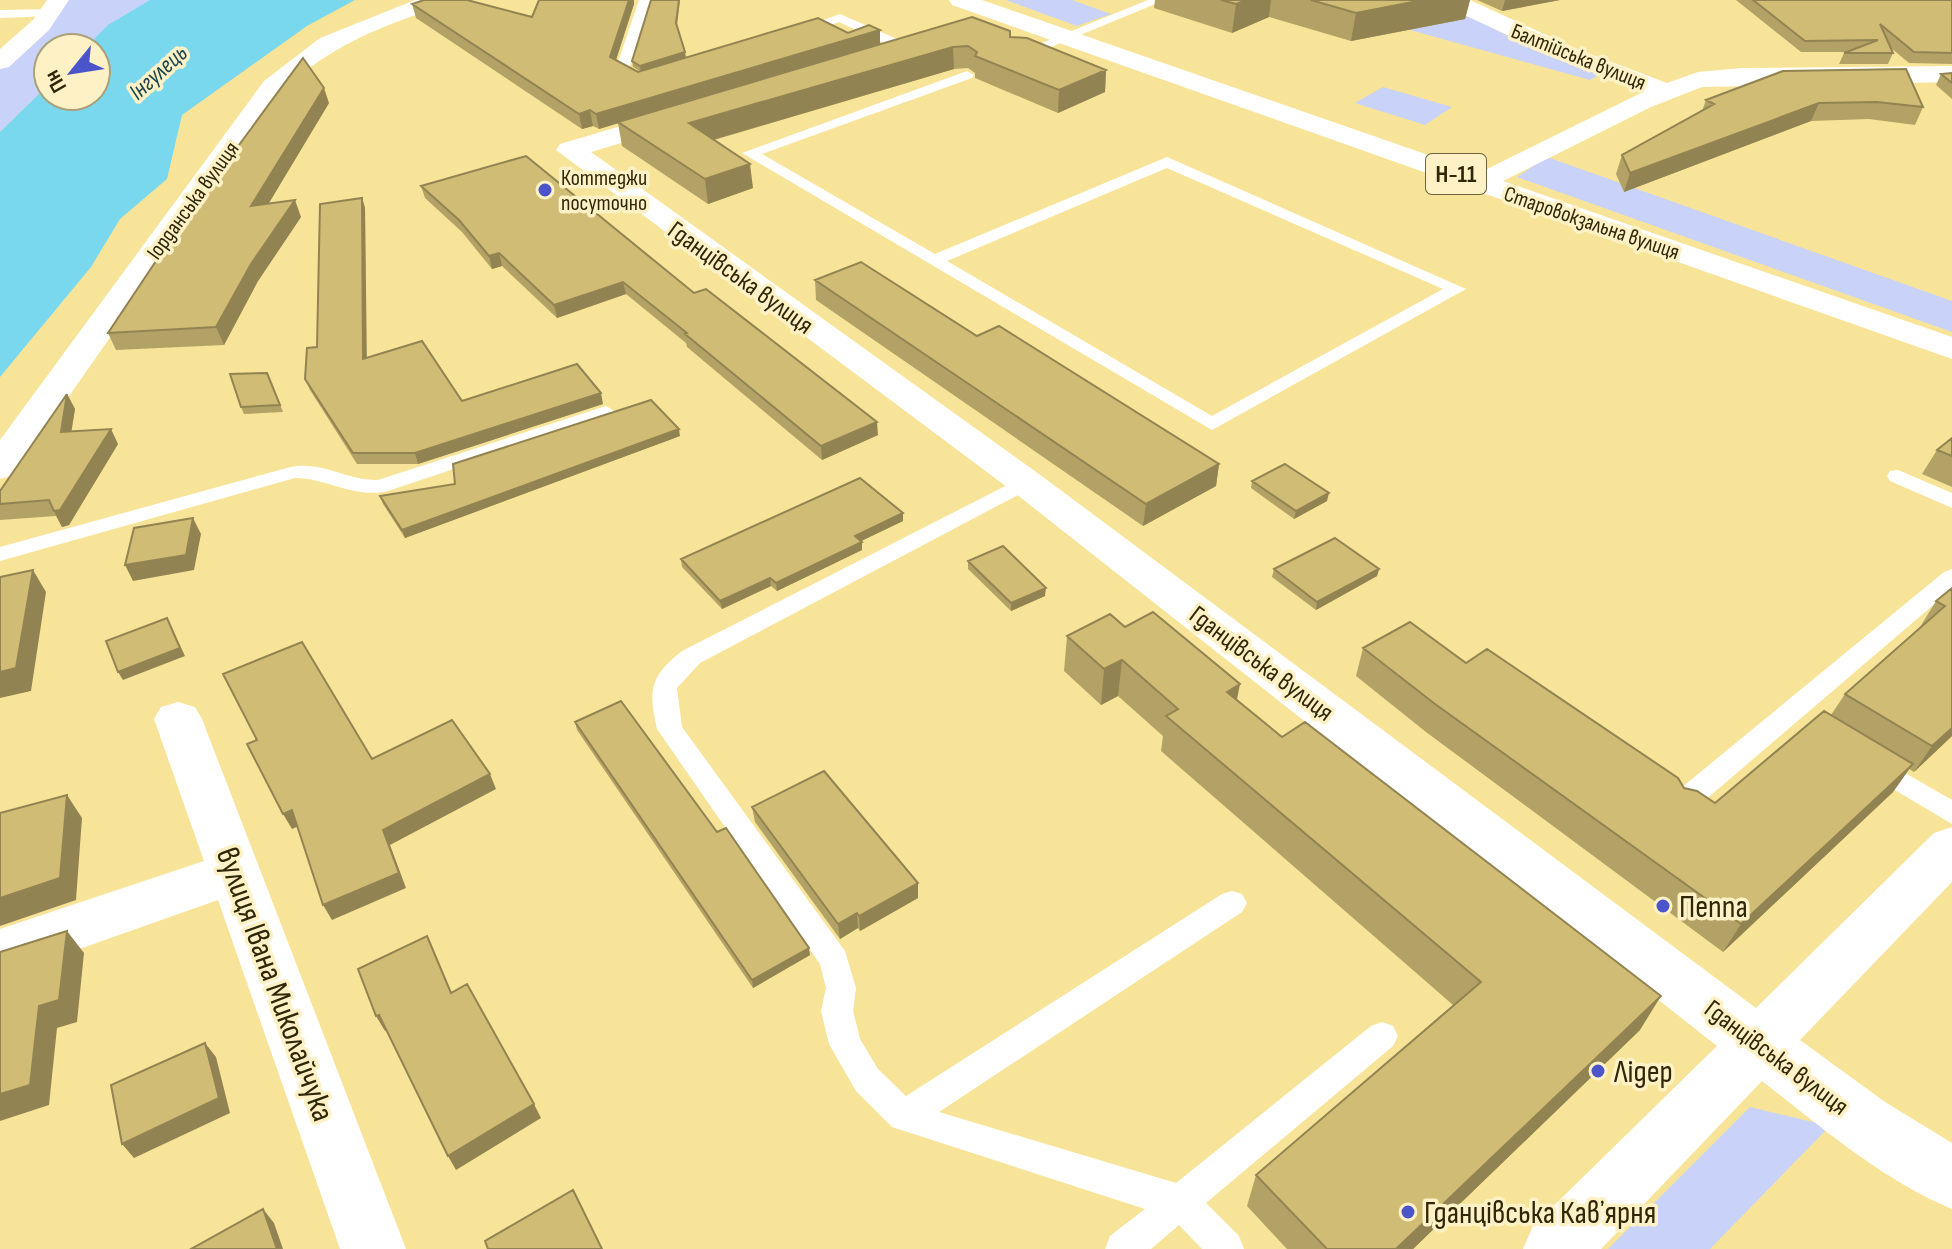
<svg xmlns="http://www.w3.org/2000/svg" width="1952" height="1249" font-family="'Sofia Sans Condensed',sans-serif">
<rect width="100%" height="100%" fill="#f8e498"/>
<path fill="#c9d2f8" d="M58 0H175L101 33 85 48H48V85L0 132V62Z
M1006 0H1072L1111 14 1077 26Z
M1437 0 1516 40 1603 73 1590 80 1367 18Z
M1383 87 1452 107 1425 125 1355 103Z
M1547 157 1952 301V332L1517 177Z
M1750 1107 1830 1126 1710 1249H1608Z"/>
<path fill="#7ad8ee" d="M150 0H355L307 26 182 115 167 179 120 219 91 267 0 377V132L48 85V96H96V48H85L108 25Z"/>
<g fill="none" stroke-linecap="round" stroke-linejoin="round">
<path fill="#fff" fill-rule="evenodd" d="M639 0H651L629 69 648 76V82L643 83 615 71Z
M1148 0H1165L1022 59 1010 56Z
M56 9 58 12 52 16 0 18V10Z
M840 14 911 45 913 48 901 51 839 22 797 36 791 32Z
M967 71 974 75 972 78 762 154 935 254 1167 157 1466 289 1212 430 742 153ZM1167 168 1443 289 1212 416 947 261Z
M606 406 616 412 613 416 388 491C355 499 327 478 295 478L0 561V547L287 468C320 459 346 481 378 480Z
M1898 470 1952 493V508L1890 481 1887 476 1890 471Z
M1025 476 1033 477 1036 482 1033 487 700 663 677 688 682 727 845 951 856 988 853 1011 860 1039 878 1069 906 1096 1222 894 1232 891 1242 894 1247 903 1242 912 939 1112 1176 1183 1371 1026 1382 1022 1393 1026 1398 1036 1393 1046 1206 1203 1239 1236 1244 1249H1202L1179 1225 1151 1249H1105L1110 1236 1145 1209 892 1127 856 1091 829 1044 821 1011 826 988 820 964 657 729C648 689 650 677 682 651Z
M1952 569V589L1690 813 1680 816 1670 813 1666 805 1670 797 1944 572Z
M1872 754 1952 800V824L1863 771 1859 764 1863 757Z"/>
<path fill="#fff" fill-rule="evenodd" d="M47 0H69L49 30 9 67 0 69V49L33 20Z
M415 0H449L446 5C385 24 329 46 282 91L14 475 0 479V440L264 81 320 38Z
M1440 0H1470L1577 49 1667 83 1698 72 1742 68 1952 66V82L1702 87 1651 107 1481 192 1471 189 1467 183 1471 177 1643 92 1559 59 1443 5Z
M679 109 688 111 692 117 688 123 591 152 1039 474 1756 1008 1934 833 1952 827V882L1800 1040 1885 1102 1952 1143V1209C1882 1180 1821 1127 1762 1081L1601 1249H1523L1533 1226 1717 1046 1011 490 556 150 560 144Z
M178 702 195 707 202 719 406 1249H340L218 900 0 977V929L204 861 154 719 161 707Z"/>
<path fill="#fff" fill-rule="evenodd" d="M949 0H982L1952 337V359L952 5Z"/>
</g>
<path fill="#b3a265" d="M539 0H634V4L616 60 638 72 640 71 633 67 632 61 651 0H680L677 26 686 58 848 33 880 30V44L1010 37 1106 70 1105 92 1058 113 975 78V73L968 68 954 69 714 140 753 188 708 204 622 146 618 123 599 129 593 126 582 129 416 18 412 4 532 17Z
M1155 0H1470L1465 19 1351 41 1269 17 1232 33 1154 8Z
M1477 0H1560L1502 11Z
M1736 0H1952V64L1909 63 1891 48 1893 53 1888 64H1839L1844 53 1848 52H1801Z
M1783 71 1923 107 1915 125 1869 119 1811 121 1624 192 1616 174 1622 155 1702 111 1706 100Z
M1952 73V99L1936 85 1941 74Z
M329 103 268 204 301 217 258 281 224 345 116 350 108 333Z
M421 186 694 293 878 435 822 460 687 347 686 343 626 294 557 318 502 266 492 269 462 232 425 198Z
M362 198 365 208 366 358 462 401 603 404 418 464H357L310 390 305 379 317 347Z
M815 280 1219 464 1216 486 1143 526 816 300Z
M267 373 283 412 244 414 241 407Z
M67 394 75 409 71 431 118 444 69 525 62 527 56 516 0 520V491Z
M680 436 405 538 383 504 380 496 455 484Z
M1952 438V487L1922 474 1937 450Z
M1252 481 1327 501 1294 519 1251 488Z
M903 521 861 541 862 550 777 591 771 586 722 609 682 567 681 559Z
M968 561 1045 596 1011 611 968 569Z
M1274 569H1379L1377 576 1316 610 1272 577Z
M1952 588V736L1914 772 1909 769 1893 792 1723 952 1426 732 1356 676 1363 648 1466 663 1684 788 1715 803 1831 715 1845 694 1920 627 1936 601Z
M1125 627 1237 700 1640 1030 1413 1249H1287L1247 1206 1256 1175 1453 1005 1161 751 1163 736 1118 696 1101 705 1064 671 1067 636Z
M575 722 717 832 810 955 753 988 577 730Z
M752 807 918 883V898L860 931 858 928 840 939 755 822Z"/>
<path fill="#928452" d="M629 0H634V4L612 72 610 57Z
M1247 0H1271L1269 17 1232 33 1236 4Z
M1423 0H1470L1465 19 1351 41 1356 13Z
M1505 0H1560L1502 11Z
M880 30V45L599 129 596 114Z
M953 47 954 69 692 146 689 123Z
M685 52 686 58 641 72 640 66Z
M1106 70 1105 92 1058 113 1059 90Z
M324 88 329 103 257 223 251 206Z
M1819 103 1811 121 1624 192 1630 173Z
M590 110 593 126 582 129 579 114Z
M750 164 753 188 708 204 705 179Z
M362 198 365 208 367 369 363 359Z
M295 200 301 217 258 281 224 345 216 327 251 264Z
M499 253 502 266 492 269 489 256Z
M623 282 626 294 557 318 554 305Z
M601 393 603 404 418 464 415 453Z
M67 394 75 409 69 447 61 432Z
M877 422 878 435 822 460 821 446Z
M111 429 118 444 69 525 62 527 54 511Z
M679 429 680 436 405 538 402 530Z
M1219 464 1216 486 1143 526 1146 504Z
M1329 493 1327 501 1294 519 1296 511Z
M903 513V521L855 544V536Z
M193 518 201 534 194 570 133 581 125 565Z
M862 542V550L777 591 776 583Z
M1379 569 1377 576 1316 610 1317 602Z
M33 570 46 592 31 691 0 698V672Z
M770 578 771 586 722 609 720 601Z
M1046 588 1045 596 1011 611V603Z
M167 618 185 656 123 680 118 672Z
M1122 660 1118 696 1101 705 1104 669Z
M1240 684 1233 720 1227 692Z
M1952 728V736L1914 772 1932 746Z
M1913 764 1893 792 1723 952 1741 924Z
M490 774 496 789 390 845 406 888 332 920 323 905 383 830Z
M67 795 82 818 76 900 0 926V898Z
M292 810 301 825 292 829 283 814Z
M918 883V898L860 931 859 916Z
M857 913 858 928 840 939 838 924Z
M67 931 84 953 77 1022 57 1028 49 1105 0 1121V1094L39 1006Z
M809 948 810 955 753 988 752 980Z
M1661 996 1640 1030 1413 1249H1396Z
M379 1015 387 1030 385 1031 376 1016Z
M205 1043 216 1057 230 1113 134 1158 122 1144Z
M534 1104 541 1118 456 1170 448 1156Z
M263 1209 274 1223 283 1249H277Z"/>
<path fill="#d0bc75" stroke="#928452" stroke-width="2" d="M424 0H467L532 17 539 0H629L610 57 638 72 818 18 848 33 869 25 880 30 596 114 590 110 579 114 412 4Z
M651 0H679L676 23 685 52 640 66 632 61Z
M1221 0H1247L1236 4Z
M1311 0H1423L1356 13Z
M1753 0H1952V53L1914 52 1880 24 1893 53H1844L1878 40 1805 41Z
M972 17 1010 31V37L1027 38 1106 70 1059 90 975 56 977 52 968 46 953 47 689 123 750 164 705 179 618 122Z
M303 58 324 88 251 206 295 200 251 264 216 327 108 333 180 225Z
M1906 69 1923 107 1877 102 1819 103 1630 173 1622 155 1714 104 1706 100 1783 71Z
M1952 73V83L1941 74Z
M526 156 694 293 706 289 877 422 821 446 685 334 687 333 623 282 554 305 499 253 489 256 459 220 421 186Z
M362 198 363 359 422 341 462 401 577 364 601 393 415 453H353L305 379 307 348 317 347 320 204Z
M861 262 977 336 999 326 1219 464 1146 504 815 280Z
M267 373 280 405 241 407 230 374Z
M67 394 61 432 111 429 60 510 54 511 49 500 0 504V491Z
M651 400 679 429 402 530 380 496 455 484 453 464Z
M1952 438V456L1937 450Z
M1285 464 1329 493 1296 511 1252 481Z
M860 478 903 513 855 536 862 542 776 583 770 578 720 601 681 559Z
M193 518 186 555 125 565 134 528Z
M1335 538 1379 569 1317 602 1274 569Z
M1003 546 1046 588 1011 603 968 561Z
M33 570 16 668 0 672V577Z
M1952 588V728L1932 746 1845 694 1945 606 1936 601Z
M1153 612 1240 684 1227 692 1282 737 1305 722 1661 996 1396 1249H1327L1256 1175 1481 982 1166 716 1178 709 1122 660 1104 669 1067 636 1110 614 1125 627Z
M167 618 180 648 118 672 106 641Z
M1410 622 1466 663 1487 649 1678 778 1684 788 1697 791 1715 803 1824 711 1913 764 1741 924 1435 704 1363 648Z
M302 642 372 759 452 720 490 774 383 830 399 873 323 905 292 810 283 814 247 744 257 740 223 674Z
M621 701 717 832 726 828 809 948 752 980 575 722Z
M824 771 918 883 859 916 857 913 838 924 752 807Z
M67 795 60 878 0 898V813Z
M67 931 59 1000 39 1006 30 1085 0 1094V952Z
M427 936 451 993 467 984 534 1104 448 1156 379 1015 376 1016 358 969Z
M205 1043 219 1098 122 1144 111 1085Z
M573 1190 602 1249H488L485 1241Z
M263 1209 277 1249H191Z"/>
<g fill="#4c54ca" stroke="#fdf1c5" stroke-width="3">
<circle cx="545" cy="190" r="8"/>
<circle cx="1663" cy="906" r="8"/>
<circle cx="1598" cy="1071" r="8"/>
<circle cx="1408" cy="1212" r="8"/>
</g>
<g text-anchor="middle" stroke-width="7" stroke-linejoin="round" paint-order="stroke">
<g font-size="22" fill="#2f2707" stroke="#fdf1c5">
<text transform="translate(1579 56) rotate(22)" y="8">Балтійська вулиця</text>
<text transform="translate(192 200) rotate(-54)" y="8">Іорданська вулиця</text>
<text transform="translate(1592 222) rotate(19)" y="8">Старовокзальна вулиця</text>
</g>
<g font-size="22" fill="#2f2707" stroke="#fdf1c5" text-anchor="start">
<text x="561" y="185">Коттеджи<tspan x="561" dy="25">посуточно</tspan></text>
</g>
<g font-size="24" font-style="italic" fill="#1c4650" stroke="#fdf1c5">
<text transform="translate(158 72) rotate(-42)" y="8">Інгулець</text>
</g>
<rect fill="#fdf1c5" stroke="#6d6440" stroke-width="2" x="1426" y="154" width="60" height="40" rx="6"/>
<g font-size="24" font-weight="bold" fill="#2f2707">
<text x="1456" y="182">Н-11</text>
</g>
<g font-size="26" fill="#2f2707" stroke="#fdf1c5">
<text transform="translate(741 277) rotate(36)" y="9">Гданцівська вулиця</text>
<text transform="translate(1262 663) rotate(37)" y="9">Гданцівська вулиця</text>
<text transform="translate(1777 1057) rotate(37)" y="9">Гданцівська вулиця</text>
</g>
<g font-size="32" fill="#2f2707" stroke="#fdf1c5" text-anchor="start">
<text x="1679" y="917">Пеппа</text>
<text x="1614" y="1082">Лідер</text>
<text x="1424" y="1223">Гданцівська Кавʼярня</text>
</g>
<g font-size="32" fill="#2f2707" stroke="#fdf1c5">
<text transform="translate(276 984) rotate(70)" y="11">вулиця Івана Миколайчука</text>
</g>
</g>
<g transform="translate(72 72) rotate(240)"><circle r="38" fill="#fdf1c5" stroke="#aba079" stroke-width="2"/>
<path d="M0-6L14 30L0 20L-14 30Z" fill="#4c54ca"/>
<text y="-12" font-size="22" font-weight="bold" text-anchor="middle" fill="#2f2707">Пн</text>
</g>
</svg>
